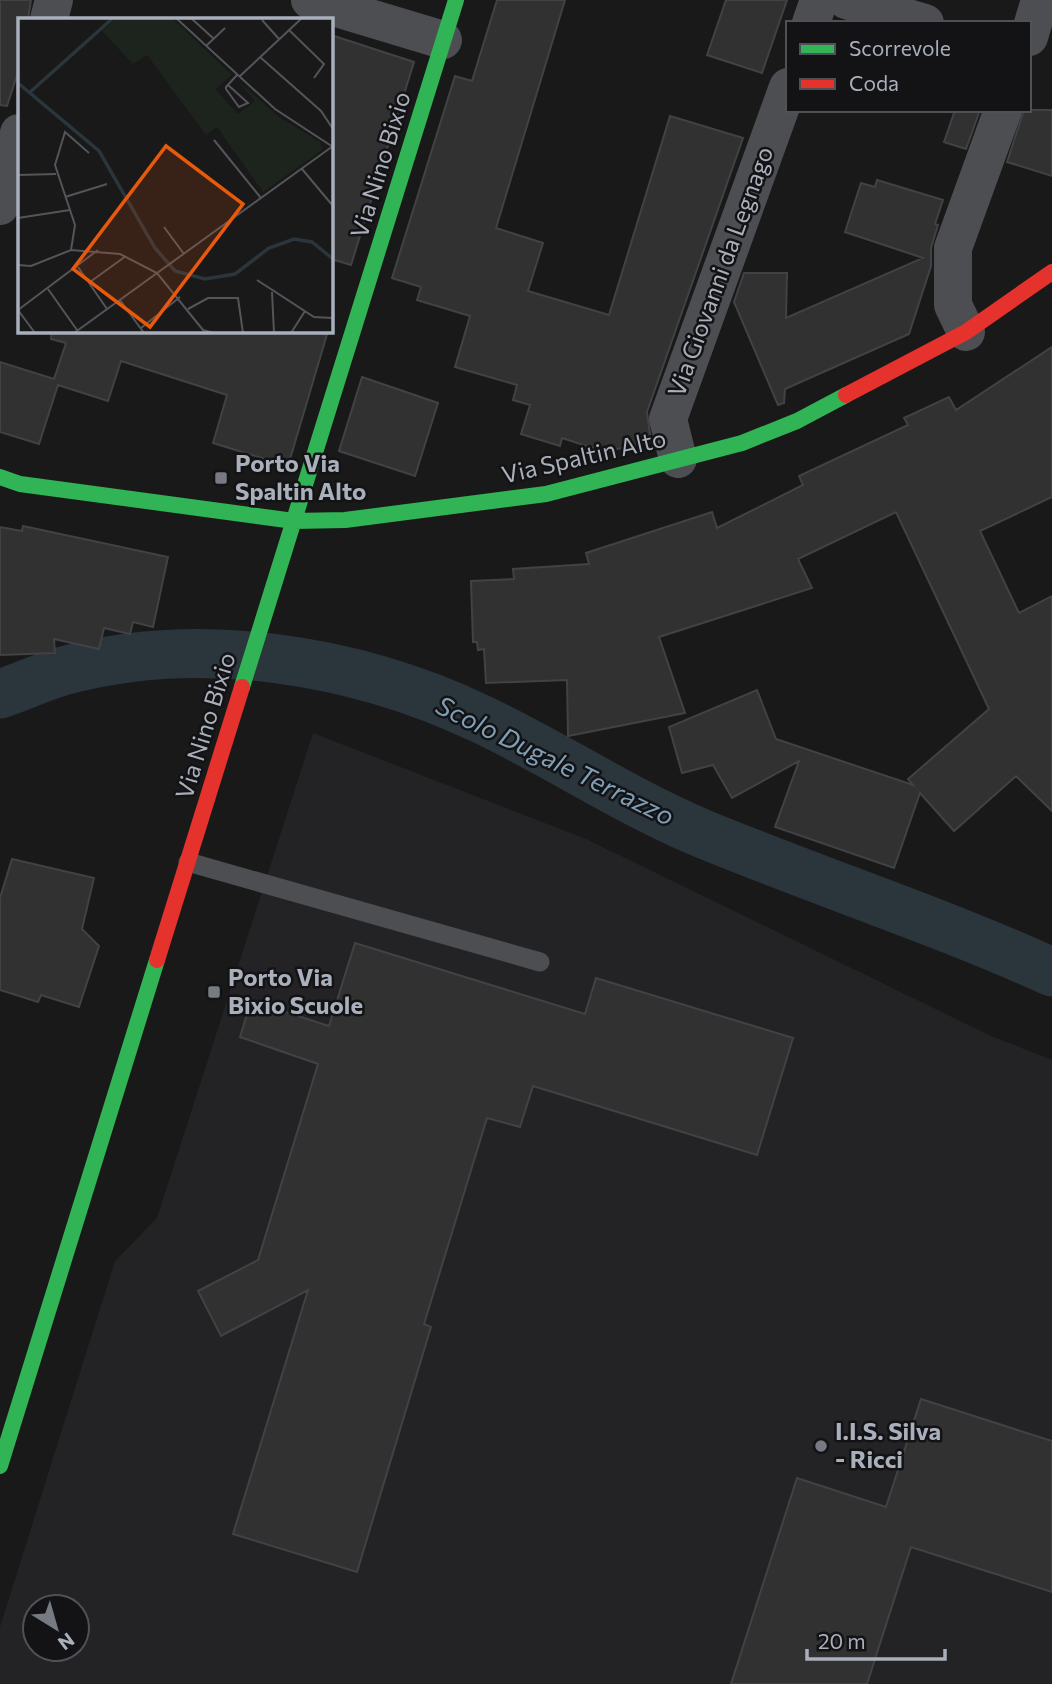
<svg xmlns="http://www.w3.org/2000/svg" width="1052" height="1684" font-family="Commissioner,sans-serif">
<rect width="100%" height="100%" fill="#191919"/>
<path fill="#232325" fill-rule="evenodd" d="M313 733 586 839 991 1036 1052 1060V1684H0V1627L115 1261 157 1218ZM35 1607H77V1649H35Z"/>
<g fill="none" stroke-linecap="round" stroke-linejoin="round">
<path stroke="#2b353c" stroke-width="49" d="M0 694C21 687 42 677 63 671 199 634 355 659 481 719 555 754 625 801 701 833 817 881 937 920 1052 972"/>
</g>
<path fill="#313131" stroke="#414245" stroke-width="2" d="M0 0H31L28 19H19V69L7 106 0 105Z
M497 0H565L496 228 543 243 528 291 609 315 670 116 743 138 647 412 651 441 605 452 562 438 560 446 521 434 530 405 513 400 517 385 455 367 470 316 417 300 421 287 392 278 455 76 472 81Z
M726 0H787L762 73 707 55Z
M331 35 414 62 351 265 331 259Z
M955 110H980L966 149 944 142Z
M1024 110H1052V176L1007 162Z
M877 180 943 200 935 224 938 225 931 248V266L909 334 785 389 784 403 778 405 734 302 744 273H787L786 318 923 258 845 232 861 183 875 187Z
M52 331H328L288 466 213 443 227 395 121 361 108 401 58 385 39 444 0 432V362L54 379 66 343 51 339Z
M1052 347V497L980 531 1019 613 1052 596V811L1016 776 954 831 920 793 894 868 775 827 799 761 732 798 713 765 682 773 669 727 757 690 776 739 913 785 908 779 989 709 896 512 798 559 812 588 659 637 685 713 568 736 567 680 486 683 484 649 478 650 477 642H473L471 581 514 579 513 569 589 564 586 553 712 512 717 528 803 485 799 476 908 425 904 418 949 397 956 410Z
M362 377 438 403 415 476 339 451Z
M23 526 168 557 153 627 133 622 130 634 104 628 99 649 54 639 55 653 0 655V527L22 531Z
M12 859 94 878 82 929 99 946 79 1007 41 995 38 1002 0 990V898Z
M355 943 585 1014 596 978 793 1038 757 1155 533 1086 520 1127 487 1118 424 1324 431 1327 357 1572 233 1534 308 1290 221 1336 198 1291 258 1260 318 1064 240 1037 251 1001 329 1026Z
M921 1399 1052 1441V1592L911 1547 867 1684H731L797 1478 886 1507Z"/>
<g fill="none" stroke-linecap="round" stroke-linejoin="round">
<path stroke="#4d4e52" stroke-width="19" d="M188 862 540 962"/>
<path stroke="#4d4e52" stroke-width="38" d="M310 0 443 40
M846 0 925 23
M49 19 54 0
M811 23 819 0
M1029 37 1040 0
M0 206 19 133
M966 332 953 305V248L1003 110
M678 459 668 419 788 87"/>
<path stroke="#30b455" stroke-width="16" d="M0 477 20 484 294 521 345 520 546 494 742 443 797 421 846 395
M242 687 456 0
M0 1466 157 960"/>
<path stroke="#e5322d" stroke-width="16" d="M846 395 966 332 1052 272
M157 960 242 687"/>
</g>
<g fill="#777a82" stroke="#131315" stroke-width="2.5">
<rect x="214" y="471" width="14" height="14" rx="3.5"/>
<rect x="207" y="985" width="14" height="14" rx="3.5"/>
<circle cx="821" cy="1446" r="7"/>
</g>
<g text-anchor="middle" stroke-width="5" stroke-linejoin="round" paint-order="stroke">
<g font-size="24" fill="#a9afbb" stroke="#131315">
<text transform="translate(381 165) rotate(-73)" y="8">Via Nino Bixio</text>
<text transform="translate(721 272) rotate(-70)" y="8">Via Giovanni da Legnago</text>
<text transform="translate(584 457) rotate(-13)" y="8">Via Spaltin Alto</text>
<text transform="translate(206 726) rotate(-73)" y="8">Via Nino Bixio</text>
</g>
<g font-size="24" font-weight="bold" fill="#a9afbb" stroke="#131315" text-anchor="start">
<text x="235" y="472">Porto Via<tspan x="235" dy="28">Spaltin Alto</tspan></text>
<text x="228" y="986">Porto Via<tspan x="228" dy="28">Bixio Scuole</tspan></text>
<text x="835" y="1440">I.I.S. Silva<tspan x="835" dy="28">- Ricci</tspan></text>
</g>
<g font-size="26" font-style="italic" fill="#7f9fb7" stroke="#131315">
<text transform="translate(555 761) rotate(26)" y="9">Scolo Dugale Terrazzo</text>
</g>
</g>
<g transform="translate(18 18)">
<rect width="315" height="315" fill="#191919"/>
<path d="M99 0H154L214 57 197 71 220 96 237 83 219 62 261 99 302 124 304 132 245 174 199 109 188 117 129 37 115 46 84 13Z" fill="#1c241d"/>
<path fill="none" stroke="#2b353c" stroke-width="3.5" d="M0 65 81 133 137 230 157 253 187 261 217 256 251 230 276 221 294 224 315 241M11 75 95 0"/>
<path fill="none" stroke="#53555a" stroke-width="2" d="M158 0 257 91 315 129M173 0 196 21M244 2 261 21M271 12 306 46 296 60M188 28 207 10M242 39 303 93 315 111M221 59 284 0M210 67 230 85 221 89 208 71V69L219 57M196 122 243 180M284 151 315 188M0 157 38 156M47 179 89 166M0 200 52 192M146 209 166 236M53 232 57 207 37 147 47 114 71 135M0 247 13 248 53 232 102 236 139 255 185 312 196 315M60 249 89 291M239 262 296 299 315 300M72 264 108 238M30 271 59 312M254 274 256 315M102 282 126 315M170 291 190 280H220L225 315M0 292 80 232M0 292 17 315M123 310 162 279M56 315 315 128M273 315 287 293"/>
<path fill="#e8590c" fill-opacity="0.15" stroke="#e8590c" stroke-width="3.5" d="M148 128 225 186 132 309 55 251Z"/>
<rect width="315" height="315" fill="none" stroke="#a9afbb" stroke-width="3.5"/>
</g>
<rect x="786" y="21" width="245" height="91" fill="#131315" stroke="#4f5157" stroke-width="2"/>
<rect x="800" y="44" width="35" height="10" fill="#30b455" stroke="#4f5157" stroke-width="2"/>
<text x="849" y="56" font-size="21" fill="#a9afbb">Scorrevole</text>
<rect x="800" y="79" width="35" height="10" fill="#e5322d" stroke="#4f5157" stroke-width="2"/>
<text x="849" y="91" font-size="21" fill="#a9afbb">Coda</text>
<g transform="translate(56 1628) rotate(143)"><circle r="33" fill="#131315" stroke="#4f5157" stroke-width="2"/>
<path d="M0-5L12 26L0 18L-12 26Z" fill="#777a82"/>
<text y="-10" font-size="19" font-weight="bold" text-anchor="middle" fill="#a9afbb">N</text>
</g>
<path d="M807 1649v10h138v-10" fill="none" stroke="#a9afbb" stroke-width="3.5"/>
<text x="818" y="1649" font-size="21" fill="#a9afbb" stroke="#131315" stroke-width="5" paint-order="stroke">20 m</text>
</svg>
